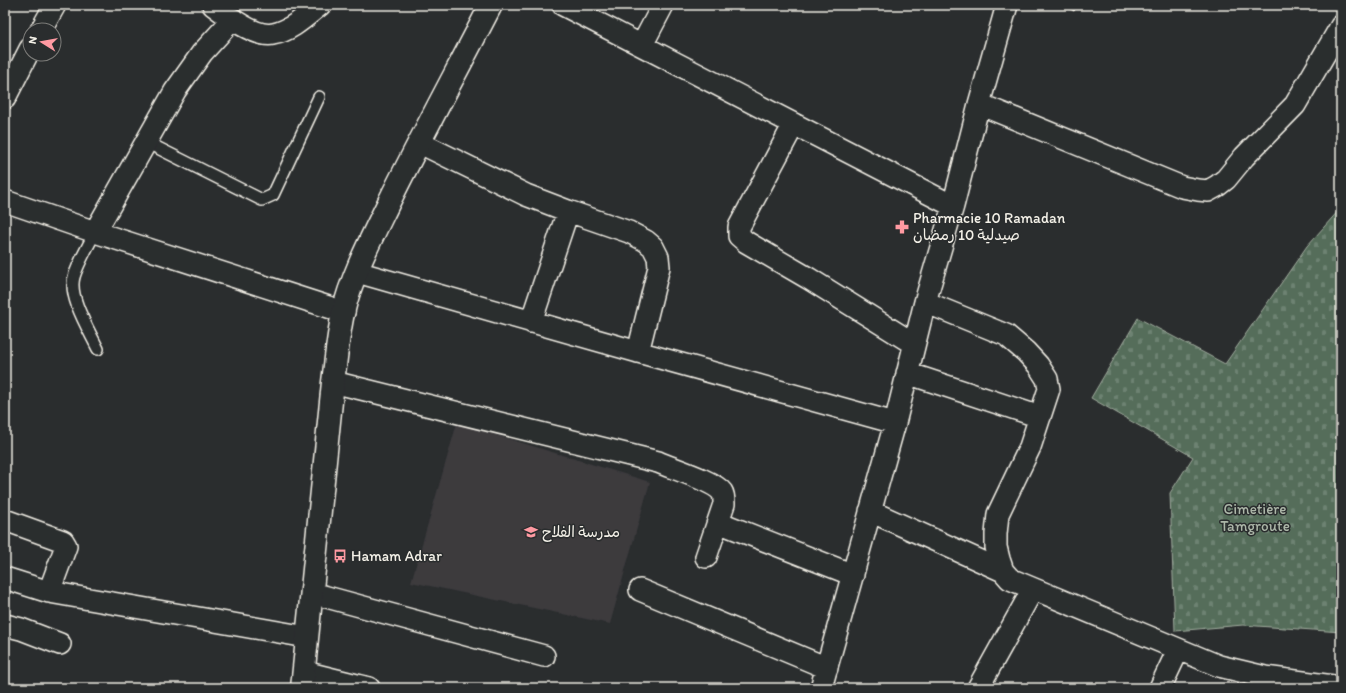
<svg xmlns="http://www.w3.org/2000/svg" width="1346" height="693" font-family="Itim,'Playpen Sans Arabic',sans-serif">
<defs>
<pattern id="cemetery-stones" width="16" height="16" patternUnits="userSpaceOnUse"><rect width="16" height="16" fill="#546d5a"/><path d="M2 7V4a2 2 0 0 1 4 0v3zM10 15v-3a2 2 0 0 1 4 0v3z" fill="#6d8272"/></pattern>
</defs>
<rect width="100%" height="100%" fill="#2a2d2e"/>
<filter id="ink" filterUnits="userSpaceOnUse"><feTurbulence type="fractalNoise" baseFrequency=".025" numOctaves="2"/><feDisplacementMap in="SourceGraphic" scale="8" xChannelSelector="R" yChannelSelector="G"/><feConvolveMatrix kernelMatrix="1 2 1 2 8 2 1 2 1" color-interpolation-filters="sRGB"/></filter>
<g filter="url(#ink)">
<path fill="#3c3a3e" d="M457 423 650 482 610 624 411 582Z"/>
<path fill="url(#cemetery-stones)" stroke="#a4afa1" d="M1341 208V632L1243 625 1175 631 1170 493 1193 457 1091 398 1138 318 1225 364 1307 246Z"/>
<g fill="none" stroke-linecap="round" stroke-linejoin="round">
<g stroke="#f4f1e8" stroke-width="14">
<path id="service" d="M146 142 262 200 273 195 319 97
M95 232C89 245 78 263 74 277 68 297 89 330 98 349"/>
</g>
<g stroke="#f4f1e8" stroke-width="24">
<path id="minor" d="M213 5C226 15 256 38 273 34 291 31 306 16 320 5
M563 5 953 206
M41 30 55 5
M642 45 663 5
M5 98 30 49
M979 104 1182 187 1198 190 1208 191 1217 186 1226 179 1244 157 1295 105 1341 26
M794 124 739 227V236L746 242 808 278 914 344
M420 143 526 195 568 211 629 232 646 241 653 247 658 257 659 267 638 352
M5 201 95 232 344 312
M95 232 175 91 202 53 233 19
M357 272 638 352 895 423
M925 302 1006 335 1026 352 1038 365 1047 379 1049 389 1030 447 998 514 996 534V547L999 559 1003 571 1010 579 1219 666 1265 677 1341 687
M531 322 568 211
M907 373 1040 417
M333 382 658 462C671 468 714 481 722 492 724 495 724 500 724 504L706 557
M870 511 1003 571
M5 520 63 541 66 546 49 592
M718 522 853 575
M5 578 49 592 307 637
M640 590 827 668
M312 593 544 656
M5 625 21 629 60 644
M304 672 369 688
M821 688 895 423 925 302 953 206 979 104 1007 5
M978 688 1033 589
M1160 688 1178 650"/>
</g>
<g stroke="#f4f1e8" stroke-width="25">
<path id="tertiary" d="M302 688 333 382C336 359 338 336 343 313 351 277 372 237 388 204 421 137 457 71 491 5"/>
</g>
<use href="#service" stroke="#2a2d2e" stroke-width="11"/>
<use href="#minor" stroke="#2a2d2e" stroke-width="21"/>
<use href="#tertiary" stroke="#2a2d2e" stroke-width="22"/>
</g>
<path fill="#574b55" stroke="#f4f1e8" d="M1062 5H1077L1074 11Z"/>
<path fill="#473d45" stroke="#f4f1e8" d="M1072 5H1077L1074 11Z"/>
</g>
<defs>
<g id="pharmacy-bare" transform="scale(1.08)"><path d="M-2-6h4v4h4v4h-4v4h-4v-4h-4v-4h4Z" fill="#ff9aa2" stroke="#2a2d2e" stroke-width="2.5" paint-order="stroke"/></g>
<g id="school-bare" transform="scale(1.08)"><path d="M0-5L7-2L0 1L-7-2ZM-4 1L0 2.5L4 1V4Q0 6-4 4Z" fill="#ff9aa2" stroke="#2a2d2e" stroke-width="2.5" paint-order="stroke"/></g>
<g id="bus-bare" transform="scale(1.08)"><path d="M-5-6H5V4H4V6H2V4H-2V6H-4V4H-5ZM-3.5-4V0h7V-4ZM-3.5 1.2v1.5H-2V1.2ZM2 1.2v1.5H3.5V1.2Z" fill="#ff9aa2" stroke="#2a2d2e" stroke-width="2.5" paint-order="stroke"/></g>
</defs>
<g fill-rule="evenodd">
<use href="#pharmacy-bare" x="902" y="227"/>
<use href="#school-bare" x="531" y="532"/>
<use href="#bus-bare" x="340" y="556"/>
</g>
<g text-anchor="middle" stroke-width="3" stroke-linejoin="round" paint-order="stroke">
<g font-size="15" fill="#f4f1e8" stroke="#2a2d2e" text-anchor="start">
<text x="913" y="223">Pharmacie 10 Ramadan<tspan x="913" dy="17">صيدلية 10 رمضان</tspan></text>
<text x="542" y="537">مدرسة الفلاح</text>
<text x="351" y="561">Hamam Adrar</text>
</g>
<g font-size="15" fill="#acb6a8" stroke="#2a2d2e">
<text x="1255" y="514">Cimetière<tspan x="1255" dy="17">Tamgroute</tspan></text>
</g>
</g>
<rect width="1346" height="693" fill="none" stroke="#2a2d2e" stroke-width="20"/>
<rect x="10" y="10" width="1326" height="673" fill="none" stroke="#f4f1e8" stroke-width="1.5" filter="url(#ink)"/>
<g transform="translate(42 42) rotate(281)"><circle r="19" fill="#2a2d2e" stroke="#7b7b78"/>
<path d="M0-3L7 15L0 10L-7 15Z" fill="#ff9aa2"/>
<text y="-6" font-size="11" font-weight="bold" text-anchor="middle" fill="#f4f1e8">N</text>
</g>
</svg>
